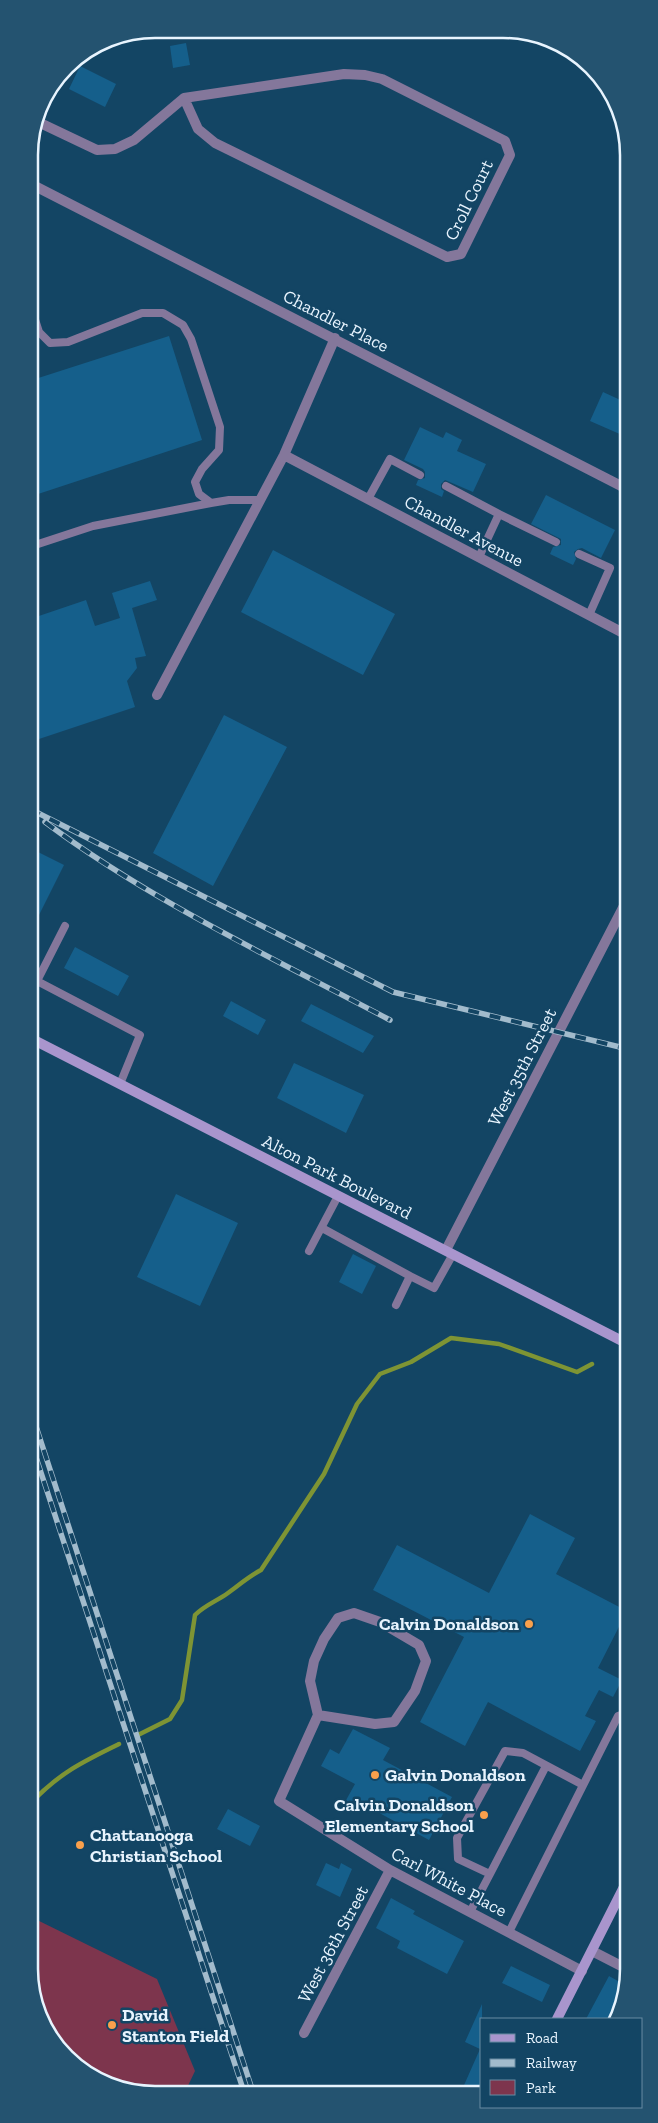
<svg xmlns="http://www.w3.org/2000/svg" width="658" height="2123" font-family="'Zilla Slab',serif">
<rect width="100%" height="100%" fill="#134564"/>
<path fill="#7d354d" d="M31 1917 157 1979 195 2071 185 2092H130L66 2058 31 1993Z"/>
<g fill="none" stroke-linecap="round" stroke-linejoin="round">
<path stroke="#7e9434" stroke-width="4.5" d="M625 1311 628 1313
M138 1735 170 1719 182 1700 195 1615C205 1605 217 1601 228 1593 239 1585 248 1577 261 1570L324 1474 357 1404 380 1374 411 1362 451 1338 499 1344 577 1372 592 1364
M31 1803C59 1773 84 1761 119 1744"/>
</g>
<path fill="#155f8b" d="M186 43 190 65 173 68 170 46Z
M80 66 116 84 105 107 69 89Z
M169 336 202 440 29 497V381Z
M603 392 627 403V424L622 435 590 421Z
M420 427 443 438 446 432 462 440 457 451 486 464 473 492 445 480 441 484V489L444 491 442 497 416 485 418 480 425 478V472L423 469 404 460Z
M546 495 615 530 601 558 582 548 578 549 574 552 576 559 573 565 550 554 553 547 561 545V539L531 524Z
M273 550 395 614 363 675 241 612Z
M150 581 157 600 132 608 146 656 135 658 137 668 127 681 135 707 30 742V619L86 600 95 626 120 618 112 593Z
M224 715 287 747 213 886 153 853Z
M30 848 64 865 30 933Z
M75 947 129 976 118 996 64 968Z
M231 1001 266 1020 258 1035 223 1016Z
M311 1004 374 1036 363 1053 301 1021Z
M294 1063 364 1095 346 1133 277 1098Z
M176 1194 238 1223 200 1306 137 1277Z
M353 1254 376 1266 362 1294 339 1282Z
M530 1514 575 1538 556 1574 627 1611 598 1668 622 1680 613 1697 599 1690 585 1716 596 1721 580 1751 488 1702 465 1746 420 1722 464 1637 373 1590 397 1545 489 1593Z
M353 1729 390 1748 383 1760 452 1797 429 1840 361 1803 358 1809 345 1802 355 1784 321 1766 330 1749 339 1754Z
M228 1809 260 1826 250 1846 217 1829Z
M326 1863 339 1869 341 1863 352 1869 340 1897 316 1885Z
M391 1898 415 1911 413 1914 464 1941 447 1974 397 1948 400 1941 376 1928Z
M511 1966 550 1985 542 2002 502 1983Z
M609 1976 627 1986 620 2017 618 2019H586Z
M482 2004V2092H461L480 2049 465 2042Z"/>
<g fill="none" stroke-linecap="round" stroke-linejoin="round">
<path stroke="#84779b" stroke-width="8" d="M29 301 39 332 50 343 68 342 142 313H163L183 325 191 339 220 427 219 450 202 469 195 482 199 494 211 503 229 500H260
M446 486 499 514
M368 499 390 459 420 475
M29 547 93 526 211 503
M579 554 610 568 589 615
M479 557 499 514 556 542
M65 926 37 981 140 1035 120 1084
M322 1228 410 1276 396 1305
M309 1251 338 1196
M410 1276 434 1288 453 1254
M490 1874 546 1766
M470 1912 490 1874 458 1859 457 1838 505 1751 523 1753 583 1785
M509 1932 618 1716 629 1712"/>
<path stroke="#84779b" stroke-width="10" d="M36 121 97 150 115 149 134 140 184 98 344 74 365 75 382 79 505 141 510 155 461 254 447 257 215 143 198 129 184 98
M29 183 627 489
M284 455 627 635
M621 486 627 475
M157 695 284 455 335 338
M446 1250 628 898
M318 1715 375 1724 394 1722 415 1691 426 1661 419 1645 380 1622 354 1613 338 1618 324 1639 314 1661 310 1681 318 1715 279 1801 390 1870 582 1971
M592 1951 629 1970
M304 2033 390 1870"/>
<path stroke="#a995cd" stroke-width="10" d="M30 1038 628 1344
M557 2019 629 1877"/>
<g stroke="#a2bbcc" stroke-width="5.5">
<path id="rail" d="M30 809 393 992 628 1049
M45 822C151 901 273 958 390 1020
M30 1408 253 2092
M30 1439 244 2092"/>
</g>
<use href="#rail" stroke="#134564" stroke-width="4" stroke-dasharray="11" stroke-linecap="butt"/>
</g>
<g fill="#f9a04c" stroke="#134564" stroke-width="2">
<circle cx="529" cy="1624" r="5"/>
<circle cx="375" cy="1775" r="5"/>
<circle cx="484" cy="1815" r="5"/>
<circle cx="80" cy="1845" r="5"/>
<circle cx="112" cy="2025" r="5"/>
</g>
<g text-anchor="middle" stroke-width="5" stroke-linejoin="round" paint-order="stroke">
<g font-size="18" fill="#e8f4fe" stroke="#134564">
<text transform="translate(469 200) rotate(-64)" y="6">Croll Court</text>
<text transform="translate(336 321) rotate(27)" y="6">Chandler Place</text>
<text transform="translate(464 531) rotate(28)" y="6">Chandler Avenue</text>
<text transform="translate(522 1067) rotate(-63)" y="6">West 35th Street</text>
<text transform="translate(337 1177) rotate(27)" y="6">Alton Park Boulevard</text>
<text transform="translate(449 1882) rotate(28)" y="6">Carl White Place</text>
<text transform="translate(333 1944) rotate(-62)" y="6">West 36th Street</text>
</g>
<g font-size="18" font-weight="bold" fill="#e8f4fe" stroke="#134564" text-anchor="start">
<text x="519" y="1630" text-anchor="end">Calvin Donaldson</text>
<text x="385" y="1781">Galvin Donaldson</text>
<text x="474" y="1811" text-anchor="end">Calvin Donaldson<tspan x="474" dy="21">Elementary School</tspan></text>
<text x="90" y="1841">Chattanooga<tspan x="90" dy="21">Christian School</tspan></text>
<text x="122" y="2021">David<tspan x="122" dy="21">Stanton Field</tspan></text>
</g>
</g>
<path d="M0 0H658V2123H0ZM155 38H503A117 117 0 0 1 620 155V1969A117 117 0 0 1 503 2086H155A117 117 0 0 1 38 1969V155A117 117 0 0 1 155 38Z" fill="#245370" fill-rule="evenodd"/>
<path fill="none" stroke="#e8f4fe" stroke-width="2.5" d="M155 38H503A117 117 0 0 1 620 155V1969A117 117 0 0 1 503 2086H155A117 117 0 0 1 38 1969V155A117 117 0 0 1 155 38Z"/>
<rect x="480" y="2018" width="162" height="90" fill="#134564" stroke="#688ba2"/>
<rect x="490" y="2034" width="25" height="8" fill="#a995cd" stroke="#688ba2"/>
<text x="526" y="2043" font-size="15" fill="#e8f4fe">Road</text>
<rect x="490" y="2059" width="25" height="8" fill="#a2bbcc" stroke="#688ba2"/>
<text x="526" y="2068" font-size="15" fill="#e8f4fe">Railway</text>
<rect x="490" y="2080" width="25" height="15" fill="#7d354d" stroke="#688ba2"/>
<text x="526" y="2093" font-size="15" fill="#e8f4fe">Park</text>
</svg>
